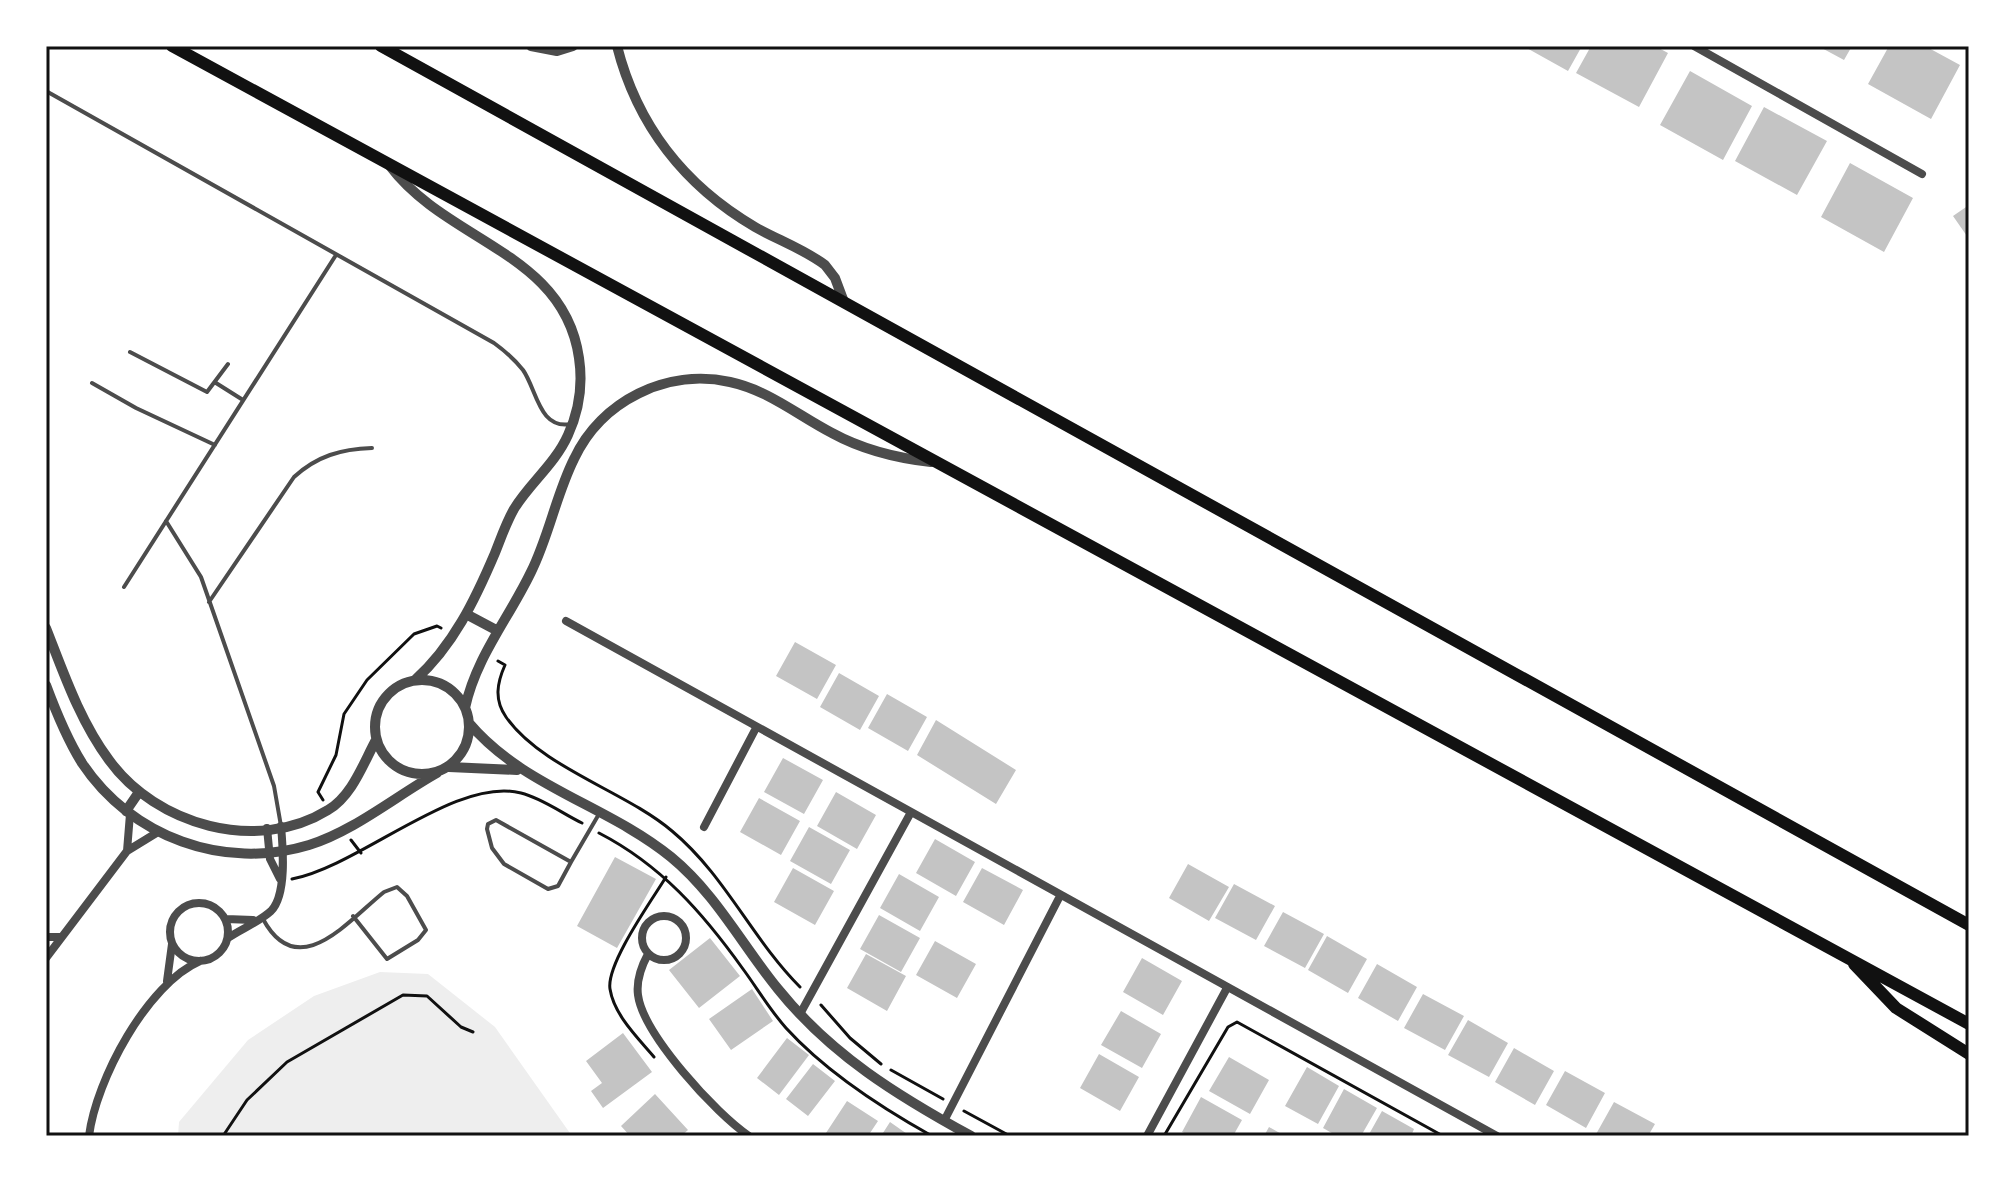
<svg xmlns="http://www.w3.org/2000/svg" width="2015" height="1182" font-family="Ubuntu,sans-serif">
<rect width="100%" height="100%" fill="#fff"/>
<path fill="#eee" d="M380 972 428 974 495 1027 572 1136H178L179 1122 248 1040 314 996Z"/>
<path fill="#c4c4c4" d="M1523 46H1582L1568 71Z
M1591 46H1655L1668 53 1639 107 1576 73Z
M1818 46H1852L1844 60Z
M1889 46H1925L1960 65 1931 119 1868 84Z
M1690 71 1752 106 1723 160 1660 125Z
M1764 107 1827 141 1797 195 1735 161Z
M1850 163 1913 198 1884 252 1821 217Z
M1969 205V239L1953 216Z
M795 642 836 665 817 699 776 676Z
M839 673 879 696 860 730 820 707Z
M887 694 927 717 908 751 868 728Z
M936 720 1016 770 996 804 917 755Z
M783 758 823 780 804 814 764 792Z
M836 792 876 815 857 849 817 826Z
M759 798 800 821 781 855 740 832Z
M809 827 850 850 831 884 790 861Z
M935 839 975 862 956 896 916 873Z
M615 857 656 879 617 948 577 926Z
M1188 864 1229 887 1209 921 1169 898Z
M793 868 834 891 815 925 774 902Z
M982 868 1023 890 1004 925 963 902Z
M899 874 939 897 920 931 880 908Z
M1234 884 1275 906 1256 940 1215 918Z
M1283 912 1324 934 1305 968 1264 946Z
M879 915 920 938 901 972 860 949Z
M1327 936 1367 959 1348 993 1308 970Z
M710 938 740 976 699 1008 669 970Z
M935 941 976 964 957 998 916 975Z
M866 954 906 976 887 1011 847 988Z
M1142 958 1182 981 1163 1015 1123 992Z
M1377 964 1417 987 1398 1021 1358 998Z
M752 989 773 1021 731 1050 709 1019Z
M1423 994 1464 1016 1445 1050 1404 1028Z
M1121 1011 1161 1034 1142 1068 1101 1045Z
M1468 1020 1508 1043 1489 1077 1448 1055Z
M623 1033 652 1072 603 1108 591 1091 602 1083 586 1061Z
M787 1038 809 1055 779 1095 757 1078Z
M1514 1048 1554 1071 1535 1105 1495 1082Z
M1099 1054 1139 1077 1120 1111 1080 1088Z
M1229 1057 1269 1080 1250 1114 1209 1091Z
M813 1064 835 1081 808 1116 786 1099Z
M1307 1067 1339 1086 1318 1124 1285 1106Z
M1565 1071 1605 1093 1586 1128 1546 1105Z
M1344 1089 1377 1108 1361 1136H1337L1323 1128Z
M655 1094 688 1130 681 1136H630L621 1126Z
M1201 1097 1242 1120 1233 1136H1190L1182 1132Z
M847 1101 878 1121 868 1136H824Z
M1614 1102 1655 1124 1648 1136H1595Z
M1382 1111 1414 1129 1411 1136H1368Z
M890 1122 910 1136H881Z
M1269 1127 1285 1136H1264Z"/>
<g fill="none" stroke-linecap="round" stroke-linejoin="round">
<path stroke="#111" stroke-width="3" d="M498 661 505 665C497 683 494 700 506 717 542 768 625 791 672 831 725 875 752 939 800 987
M323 800 318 792 336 755 344 714 367 680 414 634 437 626 441 628
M599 833C661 865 703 913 743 969 757 988 770 1010 786 1028 826 1072 880 1107 932 1136
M351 840 361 853
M292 879C360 866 456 776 521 793 542 798 563 814 582 823
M821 1005 850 1038 881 1064
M654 1057C638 1038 614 1015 610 989 606 964 652 900 666 877
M891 1070 943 1099
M964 1111 1010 1136
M223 1136 247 1100 287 1062 403 995 427 996 461 1027 473 1032
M1164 1136 1228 1027 1237 1022 1443 1136"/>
<path stroke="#4c4c4c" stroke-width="4" d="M46 91 494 343C505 351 515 360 523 370 537 390 539 430 571 424
M130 352 207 392 228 364
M92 383 136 408 215 445
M216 383 243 400
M166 521 201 577 274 786 281 826
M124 587 336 255
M209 602 294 477C317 456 341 449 372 448
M496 820 571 862 558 886 548 889 504 864 492 848 487 829 488 824Z
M571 862 599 814
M263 919C298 984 348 921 384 892L397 887 407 896 426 930 418 940 387 959 353 916"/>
<path stroke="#4c4c4c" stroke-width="8" d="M1694 46 1922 174
M566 621 1497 1136
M704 827 756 728
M267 828 270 859 280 879
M127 851 130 814
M170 932a29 29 0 1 1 58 0a29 29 0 1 1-58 0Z
M642 938a22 22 0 1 1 44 0a22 22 0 1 1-44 0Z
M226 919 253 920
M46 937H60
M228 938C241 929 259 922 271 911 287 895 283 848 281 826
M648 954C641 967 636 980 638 995 643 1034 716 1114 749 1136
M46 958 127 851 158 832
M167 981 172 944
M800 1014 910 814
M944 1121 1060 896
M89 1136C96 1080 147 984 200 961
M1147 1136 1227 988"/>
<path stroke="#4c4c4c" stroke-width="10" d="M531 46 557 51 573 46
M617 46C637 125 685 186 755 227 778 240 804 249 825 265L835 278 844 302
M390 166C447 242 564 252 579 358 583 385 579 411 568 435 555 464 530 483 514 509 506 523 501 538 495 553 475 600 453 646 415 680
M466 614 498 631
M46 628C64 674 80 721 109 760 156 825 257 854 328 810 352 796 363 764 376 740
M375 727a47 47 0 1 1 94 0a47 47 0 1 1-94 0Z
M46 685C56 712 67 739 82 763 131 837 224 871 309 845 354 831 396 796 437 773
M465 708C476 657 509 618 531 572 549 536 556 495 574 459 601 401 667 368 730 382 768 390 799 416 832 433 863 450 896 458 931 462
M469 723C523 787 607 805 671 857 716 894 742 945 778 989 831 1055 898 1096 971 1136
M449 767 517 770
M126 811 139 792"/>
<path stroke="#111" stroke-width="12" d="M172 46 1969 1024
M381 46 1969 925
M1854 964 1896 1008 1969 1054"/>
</g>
<rect width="2015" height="1182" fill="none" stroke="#ffffff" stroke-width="96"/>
<rect x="48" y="48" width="1919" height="1086" fill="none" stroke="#111" stroke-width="3"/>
</svg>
